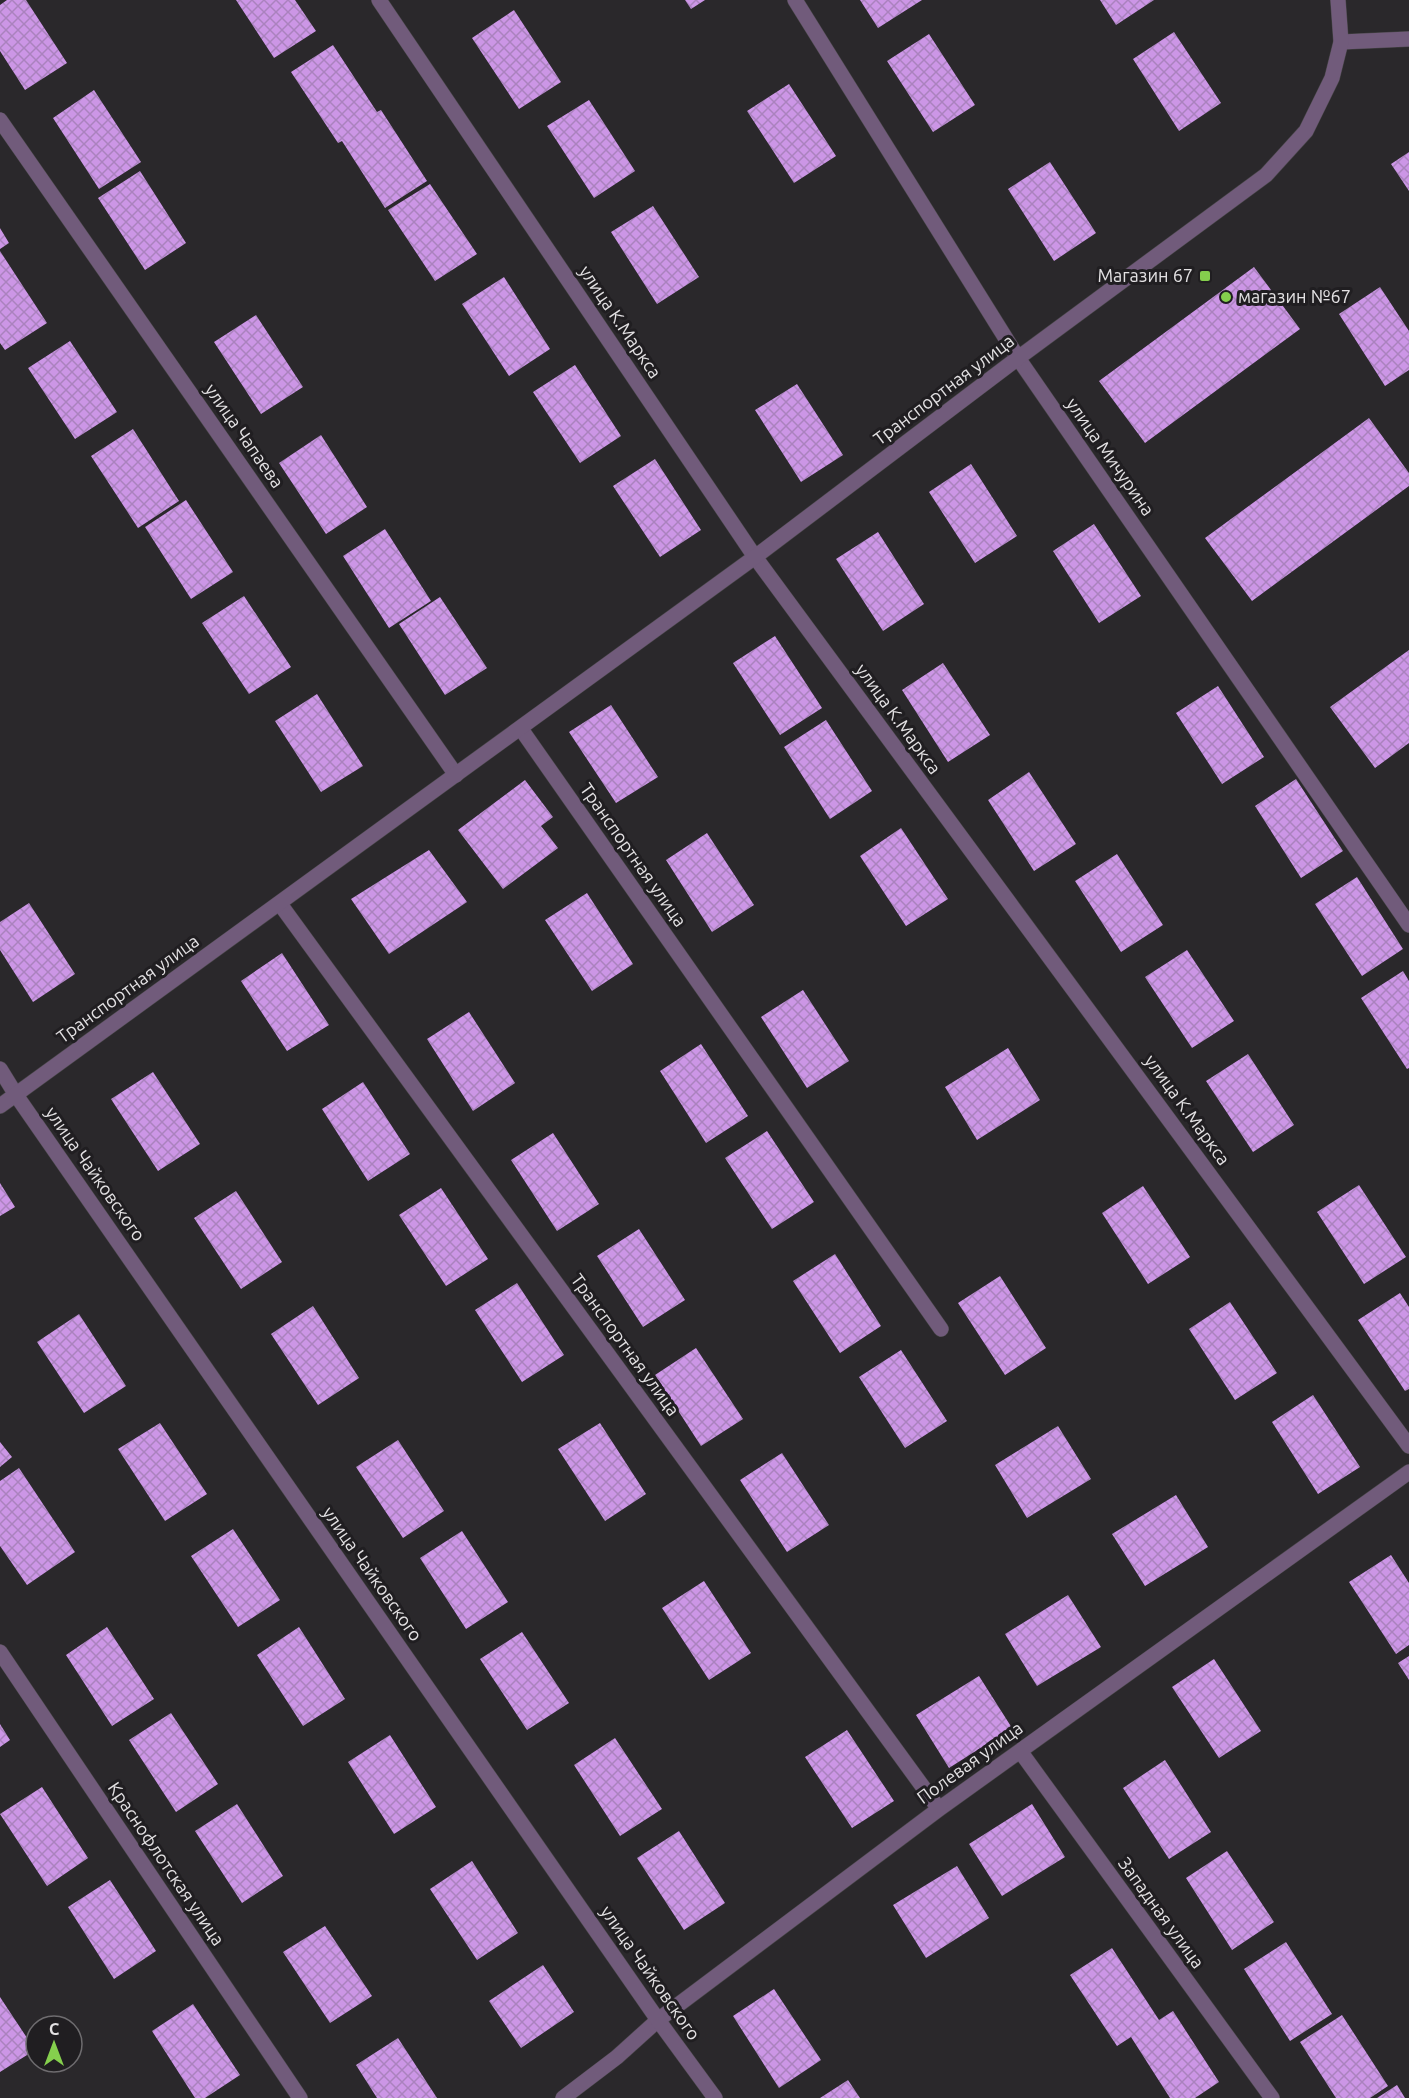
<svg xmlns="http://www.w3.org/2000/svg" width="1409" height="2098" font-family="Ubuntu,sans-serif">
<defs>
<pattern id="building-cross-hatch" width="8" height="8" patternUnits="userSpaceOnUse" patternTransform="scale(1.5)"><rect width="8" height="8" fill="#cc96e6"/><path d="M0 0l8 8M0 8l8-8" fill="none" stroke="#aa82be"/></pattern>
</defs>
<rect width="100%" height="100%" fill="#2a282b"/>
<path fill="url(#building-cross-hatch)" d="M7 0H26L67 63 25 90 0 51V5Z
M236 0H295L316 31 274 58Z
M685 0H705L691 9Z
M860 0H922L878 28Z
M1100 0H1154L1116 25Z
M514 10 561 82 519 109 472 38Z
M1174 32 1221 103 1179 131 1133 59Z
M929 34 975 105 933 132 887 61Z
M333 45 377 112 381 110 427 181 385 208 342 141 338 143 291 72Z
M789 84 836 156 794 183 747 111Z
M94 90 141 162 99 189 53 118Z
M589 100 635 171 594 198 547 126Z
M1409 152V191L1391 164Z
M1050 162 1096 233 1054 261 1008 189Z
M140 171 186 243 145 270 98 198Z
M430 184 477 254 435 281 388 210Z
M653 206 699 277 657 304 611 232Z
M0 228 9 243 0 249Z
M0 251 47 323 5 350 0 343Z
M1254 267 1300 329 1145 443 1099 381Z
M504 277 550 349 509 376 462 304Z
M1380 287 1409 331V370L1385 386 1339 314Z
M256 315 303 387 261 414 214 342Z
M70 341 117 412 75 439 28 368Z
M575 365 621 436 580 463 533 392Z
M797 384 843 455 801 482 755 410Z
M1369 418 1409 473V486L1252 601 1205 538Z
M133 429 179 501 138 528 91 456Z
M321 435 367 507 326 534 279 463Z
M655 459 701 530 660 557 613 486Z
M971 464 1017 536 975 563 929 492Z
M186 500 233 572 191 599 145 527Z
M1094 524 1141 596 1099 623 1053 551Z
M385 529 431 601 389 628 343 556Z
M878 532 924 604 883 631 836 559Z
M244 596 291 667 249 694 202 623Z
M440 597 487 668 445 695 399 624Z
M775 636 822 708 780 735 733 663Z
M1409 650V743L1375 768 1330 707Z
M943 663 990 735 948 762 902 690Z
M1218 686 1264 757 1222 784 1176 713Z
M317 694 363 766 321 792 275 721Z
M611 705 658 777 616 803 569 732Z
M826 720 872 791 830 819 784 747Z
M1029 772 1076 844 1034 871 988 800Z
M1296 779 1343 851 1301 878 1255 806Z
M525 780 553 817 541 826 558 848 503 889 458 830Z
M901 828 948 899 906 926 860 856Z
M707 833 754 905 712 932 666 860Z
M429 850 467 902 389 954 351 899Z
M1117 854 1163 925 1121 952 1075 881Z
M1357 877 1403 949 1362 976 1315 904Z
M587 893 633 964 592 991 545 920Z
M29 903 75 974 33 1002 0 950V922Z
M1187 950 1234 1021 1192 1048 1145 977Z
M282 953 329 1025 287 1051 241 981Z
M1403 971 1409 981V1068L1407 1069 1361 998Z
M803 990 849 1061 807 1088 761 1017Z
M469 1012 515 1083 473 1111 427 1039Z
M701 1044 748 1116 706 1143 660 1071Z
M1008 1048 1040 1100 977 1140 945 1087Z
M1248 1054 1294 1125 1253 1152 1206 1081Z
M153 1072 200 1144 158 1171 111 1099Z
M363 1082 410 1154 368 1181 322 1109Z
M767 1131 814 1202 772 1229 725 1158Z
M553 1133 599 1204 557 1231 511 1160Z
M0 1183 15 1207 0 1216Z
M1359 1185 1406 1257 1364 1284 1317 1212Z
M1143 1186 1190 1257 1148 1284 1102 1213Z
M441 1188 488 1259 446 1286 399 1215Z
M236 1191 282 1262 241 1289 194 1218Z
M639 1229 685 1300 643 1327 597 1256Z
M835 1254 881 1326 840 1353 793 1281Z
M1000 1276 1046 1348 1005 1375 958 1303Z
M517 1283 564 1355 522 1382 475 1310Z
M1400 1293 1409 1307V1389L1405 1391 1358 1320Z
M1230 1302 1277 1373 1235 1400 1189 1329Z
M313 1306 359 1378 318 1405 271 1334Z
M79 1314 126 1386 84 1413 37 1342Z
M696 1348 743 1419 701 1446 655 1375Z
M901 1350 947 1421 905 1448 859 1377Z
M1313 1395 1360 1467 1318 1494 1272 1422Z
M160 1423 207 1494 165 1521 118 1449Z
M600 1423 646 1494 605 1521 558 1449Z
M1058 1426 1091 1479 1027 1518 995 1465Z
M398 1440 444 1511 403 1538 356 1467Z
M0 1442 12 1457 0 1467Z
M782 1453 829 1525 787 1552 740 1480Z
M19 1468 75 1552 27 1585 0 1546V1481Z
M1176 1495 1208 1547 1145 1586 1112 1534Z
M233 1529 280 1600 238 1627 191 1556Z
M462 1531 508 1602 466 1629 420 1558Z
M1391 1555 1409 1583V1645L1396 1654 1349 1582Z
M704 1581 751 1653 709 1680 662 1608Z
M1068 1595 1101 1647 1037 1686 1005 1634Z
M107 1627 154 1699 112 1726 66 1655Z
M299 1627 345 1699 303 1726 257 1655Z
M522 1632 569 1703 527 1730 480 1659Z
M1409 1656V1680L1398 1663Z
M1214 1659 1261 1731 1219 1758 1172 1687Z
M979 1676 1012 1728 949 1768 916 1715Z
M171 1713 218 1784 176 1812 129 1740Z
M0 1724 10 1740 0 1747Z
M847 1730 894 1801 852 1828 805 1757Z
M390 1735 436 1807 394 1834 348 1762Z
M615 1738 662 1809 620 1836 574 1765Z
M1165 1760 1211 1832 1169 1859 1123 1788Z
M42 1787 88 1858 47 1886 0 1814Z
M237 1804 283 1876 242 1903 195 1831Z
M1032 1804 1065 1857 1002 1896 969 1844Z
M679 1831 725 1903 684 1930 637 1858Z
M1227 1851 1274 1922 1232 1950 1186 1878Z
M472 1861 518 1933 477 1960 430 1889Z
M957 1866 989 1918 926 1958 893 1905Z
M110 1880 156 1951 114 1979 68 1907Z
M325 1926 372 1996 330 2023 283 1952Z
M1286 1942 1332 2014 1290 2041 1244 1969Z
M1112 1948 1159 2020 1173 2011 1219 2082 1195 2098H1170L1131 2037 1117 2046 1070 1975Z
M543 1965 574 2012 521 2048 489 2001Z
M774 1989 821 2060 779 2088 733 2016Z
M0 1997 35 2050 0 2072Z
M193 2004 240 2075 205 2098H195L152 2031Z
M1342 2015 1388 2086 1370 2098H1336L1300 2042Z
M398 2038 437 2098H377L356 2065Z
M848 2080 860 2098H820Z
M1397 2085 1405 2098H1377Z"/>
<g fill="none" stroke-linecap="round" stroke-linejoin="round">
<g stroke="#484648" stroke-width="16">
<path id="service" d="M521 729 941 1329"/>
</g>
<g stroke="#484648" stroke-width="16">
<path id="minor" d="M379 0 755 557 1409 1446
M795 0 1018 358 1409 925
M1341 42 1409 39
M0 120 456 775
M280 904 939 1809
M0 1069 16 1095
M0 1652 300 2098
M1020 1751 1272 2098
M563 2098 617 2057 658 2020 939 1809 1409 1472"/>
</g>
<g stroke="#484648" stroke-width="16">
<path id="tertiary" d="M16 1095 658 2020 715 2098
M0 1106 755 557 1018 358 1266 175 1306 131 1332 78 1341 42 1338 0"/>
</g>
<use href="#service" stroke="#715b7b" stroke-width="15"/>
<use href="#minor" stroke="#715b7b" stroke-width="15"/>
<use href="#tertiary" stroke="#715b7b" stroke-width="15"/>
</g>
<g fill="#85cf4d" stroke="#201e21" stroke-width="2">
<rect x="1199" y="270" width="12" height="12" rx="3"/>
<circle cx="1226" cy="297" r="6"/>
</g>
<g text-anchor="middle" stroke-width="6" stroke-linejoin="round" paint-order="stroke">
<g font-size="18" fill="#e3e1e3" stroke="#201e21" text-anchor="end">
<text x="1193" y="282">Магазин 67</text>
<text x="1238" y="303" text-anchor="start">магазин №67</text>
</g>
<g font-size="18" fill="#e3e1e3" stroke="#201e21">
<text transform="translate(620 322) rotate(56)" y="6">улица К.Маркса</text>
<text transform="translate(944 390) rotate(-37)" y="6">Транспортная улица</text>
<text transform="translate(244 436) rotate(55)" y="6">улица Чапаева</text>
<text transform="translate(1110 457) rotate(55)" y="6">улица Мичурина</text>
<text transform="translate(898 719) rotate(54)" y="6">улица К.Маркса</text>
<text transform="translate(633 855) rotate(55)" y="6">Транспортная улица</text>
<text transform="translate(128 989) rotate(-36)" y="6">Транспортная улица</text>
<text transform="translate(1187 1110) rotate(54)" y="6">улица К.Маркса</text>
<text transform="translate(95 1174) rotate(55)" y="6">улица Чайковского</text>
<text transform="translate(625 1345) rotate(54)" y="6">Транспортная улица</text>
<text transform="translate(372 1574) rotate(55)" y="6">улица Чайковского</text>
<text transform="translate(970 1763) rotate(-36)" y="6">Полевая улица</text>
<text transform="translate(166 1864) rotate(56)" y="6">Краснофлотская улица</text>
<text transform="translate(1161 1913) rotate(54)" y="6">Западная улица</text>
<text transform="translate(650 1973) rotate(55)" y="6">улица Чайковского</text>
</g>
</g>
<g transform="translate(54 2044)"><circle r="28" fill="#201e21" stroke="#6e6c6f" stroke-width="1.5"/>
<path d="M0-4.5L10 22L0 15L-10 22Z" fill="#85cf4d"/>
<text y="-9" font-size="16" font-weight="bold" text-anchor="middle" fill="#e3e1e3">С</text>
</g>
</svg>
